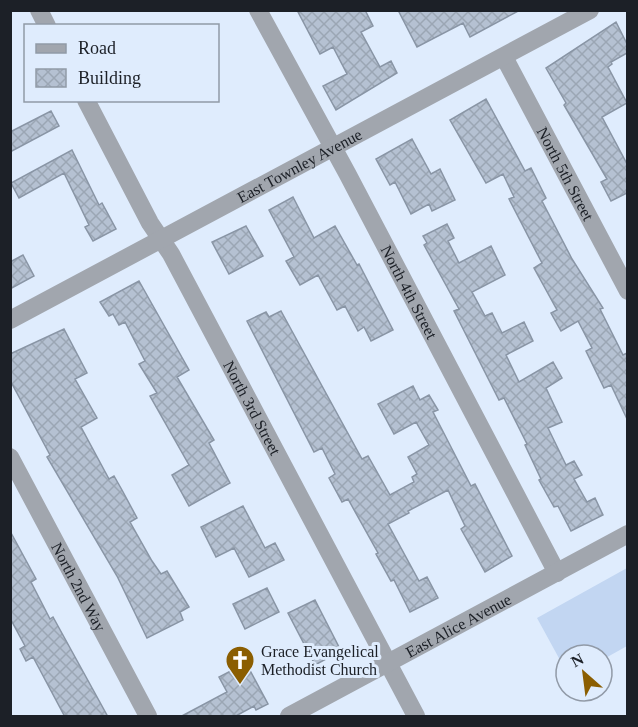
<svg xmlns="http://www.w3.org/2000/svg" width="638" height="727" font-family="Georgia,serif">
<defs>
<pattern id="building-cross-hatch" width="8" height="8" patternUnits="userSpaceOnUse" patternTransform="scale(1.5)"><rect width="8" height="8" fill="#b5c1d2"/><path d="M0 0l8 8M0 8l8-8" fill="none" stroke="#9ba6b4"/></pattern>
</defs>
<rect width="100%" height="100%" fill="#dfecfd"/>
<path fill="#c2d6f2" d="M627 568V646L602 660V655H566V671L537 618Z"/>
<path fill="url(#building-cross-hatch)" stroke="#8995a5" stroke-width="1.5" d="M297 10H365L373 26 361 32 380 67 391 61 397 73 336 110 323 86 347 74 333 47 320 54Z
M398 10H520L470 37 463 23 417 47Z
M616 22 627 44V53L611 62 612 64 608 67 627 103 602 117 627 164V193L611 201 601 182 607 179 564 105 566 103 546 68Z
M486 99 525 171 531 168 546 198 542 201 572 259 603 308 600 309 623 355 627 353V419L611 385 604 388 586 351 592 348 578 321 561 331 551 313 557 310 534 268 542 263 509 199 514 197 503 174 486 183 450 120Z
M51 111 59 126 10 152V132Z
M412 139 431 174 440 169 455 200 432 211 429 204 411 214 395 182 390 185 376 159Z
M72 150 99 205 102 203 116 229 93 241 85 227 89 225 64 173 19 198 11 183Z
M293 197 314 238 335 226 357 265 359 264 393 330 371 341 364 327 358 331 345 306 337 310 318 275 300 285 286 261 294 257 269 210Z
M447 224 454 238 448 241 459 263 491 246 505 275 472 292 485 316 492 313 502 333 524 322 533 341 506 355 519 382 553 362 562 378 546 388 562 422 548 428 566 465 574 461 582 475 574 479 587 502 595 498 603 515 571 531 558 506 554 507 539 480 541 479 525 445 527 444 504 398 499 400 454 311 459 309 424 245 427 243 423 236Z
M246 226 263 256 229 274 212 242Z
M23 255 34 276 10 289V262Z
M139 281 189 370 177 377 214 440 209 443 230 483 189 506 172 475 189 465 150 396 157 393 139 364 145 361 125 322 119 325 113 314 109 316 100 302Z
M281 311 362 459 368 456 390 495 414 482 412 477 417 474 408 457 429 445 416 422 394 434 378 404 413 386 420 400 429 395 438 410 433 412 471 486 475 484 512 556 485 572 461 529 465 526 448 490 408 511 409 513 388 524 419 581 427 577 438 598 410 612 394 580 391 581 376 554 378 553 348 499 342 502 329 478 335 474 322 448 314 452 247 321 266 312 269 317Z
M64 329 87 373 75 379 97 418 81 427 109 479 114 476 122 490 137 518 130 522 152 561 161 574 167 571 189 607 180 612 183 620 147 638 117 576 47 457 50 455 10 380V354Z
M243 506 265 548 275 543 284 560 249 577 234 548 216 557 201 527Z
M10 531 36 579 31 582 50 619 53 617 108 717H65L33 657 26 661 20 649 25 646 10 618Z
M267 588 279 612 245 629 233 604Z
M315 600 341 651 315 665 288 613Z
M246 663 268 704 256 710 254 706 234 717H180L227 692 219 677Z"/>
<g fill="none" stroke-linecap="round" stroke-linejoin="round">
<g stroke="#a1a6ae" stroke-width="18">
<path d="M39 10 47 26"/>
<path id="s1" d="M258 10 347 173 557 573"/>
<path id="s2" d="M504 57 628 291"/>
<path id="s3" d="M86 100 150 223 171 254 416 716"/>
<path id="s4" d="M10 320 590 10"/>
<path id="s5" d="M10 457 148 716"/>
<path id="s6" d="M289 716 628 534"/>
</g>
</g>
<defs>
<g id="church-pin" transform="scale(1.5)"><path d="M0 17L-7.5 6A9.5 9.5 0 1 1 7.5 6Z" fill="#8b5e01" stroke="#dfecfd"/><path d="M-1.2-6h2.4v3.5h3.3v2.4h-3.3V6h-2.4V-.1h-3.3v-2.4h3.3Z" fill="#fff"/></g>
</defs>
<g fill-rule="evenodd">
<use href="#church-pin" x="240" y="660"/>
</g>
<g text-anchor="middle" stroke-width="6" stroke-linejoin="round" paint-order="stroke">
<g font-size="16" fill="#1c2027" stroke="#dfecfd">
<text dy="6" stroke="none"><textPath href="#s4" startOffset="328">East Townley Avenue</textPath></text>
<text dy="6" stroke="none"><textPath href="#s2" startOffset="132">North 5th Street</textPath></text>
<text dy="6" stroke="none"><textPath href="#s1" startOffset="320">North 4th Street</textPath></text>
<text dy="6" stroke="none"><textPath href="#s3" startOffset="350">North 3rd Street</textPath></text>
<text dy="6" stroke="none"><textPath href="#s5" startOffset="147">North 2nd Way</textPath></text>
<text dy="6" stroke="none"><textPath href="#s6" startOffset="192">East Alice Avenue</textPath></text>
</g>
<g font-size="16" fill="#1c2027" stroke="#dfecfd" text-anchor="start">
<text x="261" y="657">Grace Evangelical<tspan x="261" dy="18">Methodist Church</tspan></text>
</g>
</g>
<rect width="638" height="727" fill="none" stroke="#1c2027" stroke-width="24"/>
<rect x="24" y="24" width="195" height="78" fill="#dfecfd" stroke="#919aa7" stroke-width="1.5"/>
<rect x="36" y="44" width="30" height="9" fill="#a1a6ae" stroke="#919aa7" stroke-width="1.5"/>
<text x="78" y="54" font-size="18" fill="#1c2027">Road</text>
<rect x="36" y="69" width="30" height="18" fill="url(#building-cross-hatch)" stroke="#919aa7" stroke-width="1.5"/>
<text x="78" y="84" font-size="18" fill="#1c2027">Building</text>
<g transform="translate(584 673) rotate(332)"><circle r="28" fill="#dfecfd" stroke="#919aa7" stroke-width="1.5"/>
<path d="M0-4.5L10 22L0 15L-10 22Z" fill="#8b5e01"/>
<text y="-9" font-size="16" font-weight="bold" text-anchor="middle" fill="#1c2027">N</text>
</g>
</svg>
